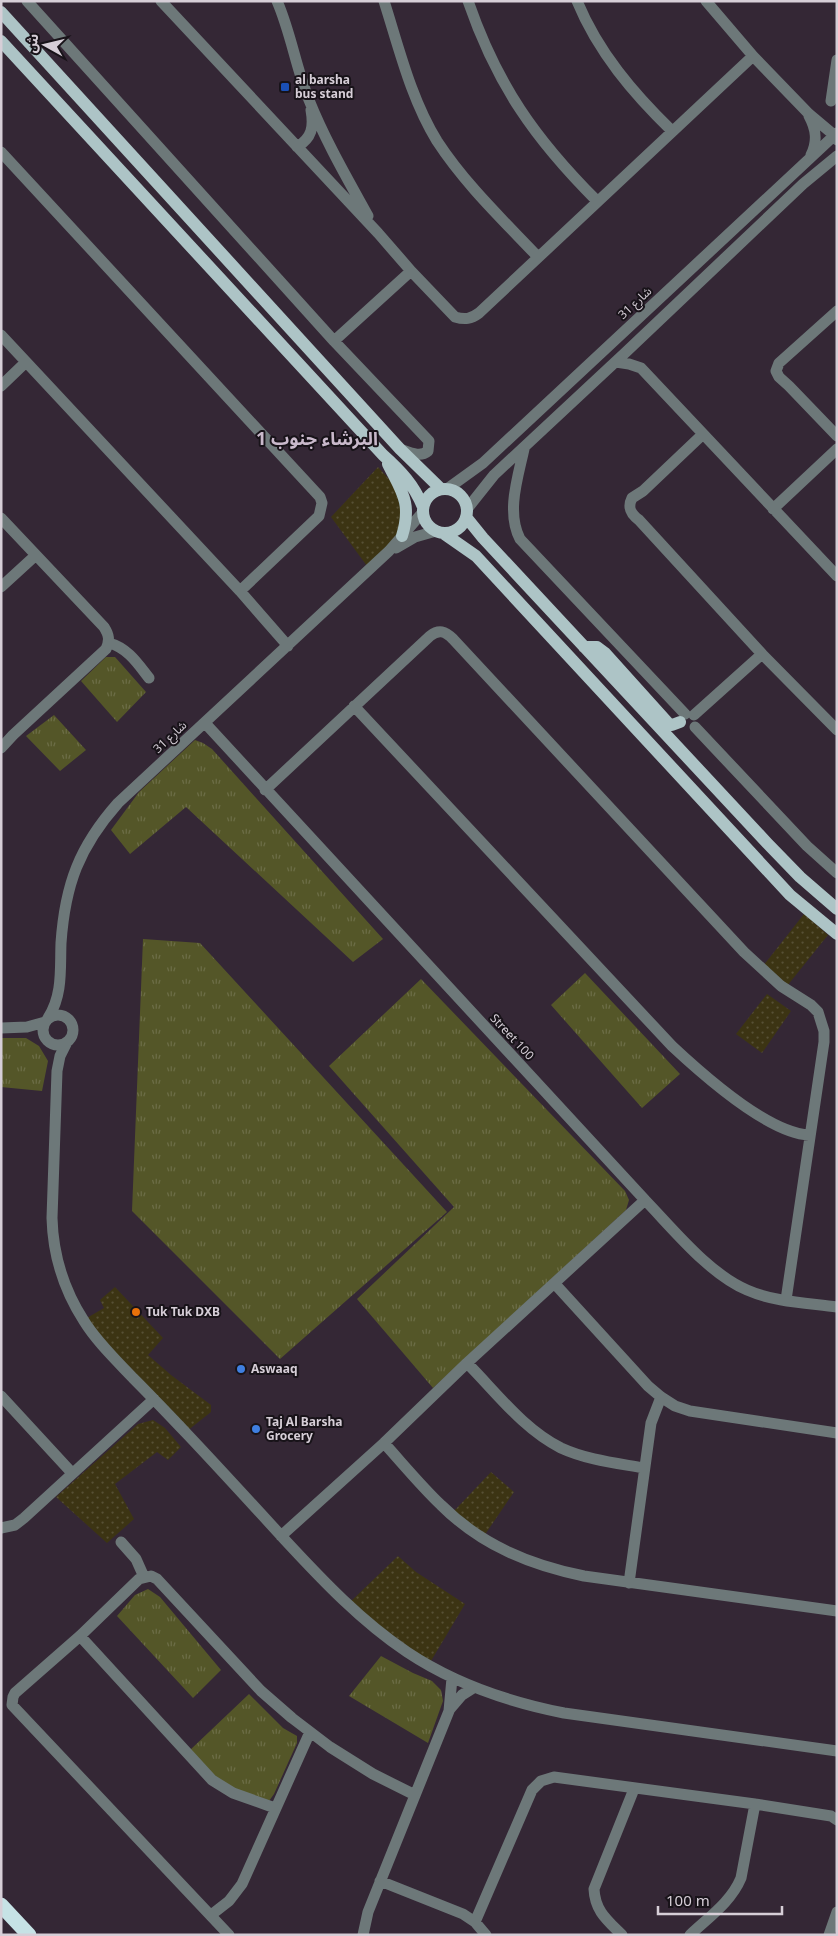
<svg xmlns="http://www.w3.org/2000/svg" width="838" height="1936" font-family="'Noto Sans','Noto Sans Arabic',sans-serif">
<defs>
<pattern id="grass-tufts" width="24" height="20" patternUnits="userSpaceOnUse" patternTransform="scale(1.25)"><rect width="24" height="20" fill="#545628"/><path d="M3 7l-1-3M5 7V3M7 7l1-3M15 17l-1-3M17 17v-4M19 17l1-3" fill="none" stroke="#6c6d46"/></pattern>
<pattern id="sand-dots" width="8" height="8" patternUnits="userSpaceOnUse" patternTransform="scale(1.25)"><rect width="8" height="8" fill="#3c3413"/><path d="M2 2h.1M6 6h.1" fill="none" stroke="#575035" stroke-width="1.8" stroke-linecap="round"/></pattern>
</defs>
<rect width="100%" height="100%" fill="#342735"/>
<path fill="url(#grass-tufts)" d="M106 657H115L146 692 117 722 81 681Z
M54 715 86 750 60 771 26 736Z
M195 740 203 743 212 749 383 939 353 962 186 807 130 854 111 830 139 792Z
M143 939 200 943 447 1212 280 1359 132 1211Z
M585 973 680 1074 642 1108 551 1005Z
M421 979 625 1191 629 1200 626 1210 433 1388 357 1299 454 1207 329 1066Z
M1 1038H26L39 1046 48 1061 42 1091 1 1087Z
M148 1589 160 1597 221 1670 193 1698 117 1616 135 1595Z
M381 1656 413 1673 432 1681 441 1690 443 1701 428 1743 349 1696Z
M249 1694 283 1728 297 1736V1743L274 1794 269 1801 231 1788 215 1777 189 1751Z"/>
<path fill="url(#sand-dots)" d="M378 467 396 487 403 522 396 538 367 566 331 517Z
M804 914 828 935 787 986 763 966Z
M767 994 791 1011 762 1053 736 1034Z
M115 1287 163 1338 148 1355 171 1375 211 1405V1412L187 1431 85 1319 104 1308 100 1300Z
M153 1420 165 1428 181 1447 168 1460 157 1452 115 1484 134 1519 107 1543 56 1497 138 1424Z
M491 1472 514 1492 484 1536 453 1512Z
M398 1556 416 1572 465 1604 431 1661 414 1651 349 1603Z"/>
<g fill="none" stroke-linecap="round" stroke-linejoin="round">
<path stroke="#6d7879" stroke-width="11" d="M27 1 334 341 429 441 428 451C420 458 409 452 400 449
M161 1 378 233 411 271 455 317C465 320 471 319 479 313L753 56
M277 1C291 33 296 68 309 100 325 140 347 178 368 216
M384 1C399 48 411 99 437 141 465 184 503 220 538 257
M468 1C497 85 535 139 597 201
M577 1C598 52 633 93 672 131
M706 1 753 56 809 114 834 135 837 140
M831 101 837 60
M809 116C816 129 818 141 811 155
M297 147C312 138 314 127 311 110
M1 152 320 497 322 503 319 516 240 591
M837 311 779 363 776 371 779 377 789 386 837 436
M1 335 240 591 288 646
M334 341 411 271
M616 362 629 364 641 368 837 576
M1 386 26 362
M702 435 643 491 632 498C627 508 631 514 639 520L762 654 837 730
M524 449C518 477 506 512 520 539L685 714
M447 489 483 463 837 133
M467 509 494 475 626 352 803 184 837 156
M773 509 837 449
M1 518 104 627C109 635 110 640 106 649L13 735 1 748
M396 548 415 537 436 531
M1 587 36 555
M109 643C128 648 138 664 149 678
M354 706 672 1046C702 1074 768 1133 809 1135
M694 715 762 654
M205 723 645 1200C673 1229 709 1274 747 1290 774 1302 808 1303 837 1307
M695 727 807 846 837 873
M265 790 430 636C439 629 445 631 453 639L744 952 781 986 811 1005 818 1012 824 1031V1042L786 1300
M43 1030a15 15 0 1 1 30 0a15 15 0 1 1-30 0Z
M48 1018C63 995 60 969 61 943 65 885 79 847 118 803L389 551 423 512
M1 1028 27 1027 45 1022
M67 1042 60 1056 57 1071 52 1218C53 1255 64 1290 84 1321 97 1342 116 1360 133 1378 152 1397 170 1416 188 1435 221 1470 253 1505 285 1540 323 1581 361 1621 407 1652 455 1684 508 1702 564 1713L837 1751
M555 1284 648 1386 661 1397 675 1406 690 1411 837 1433
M467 1363C496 1392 523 1429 561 1448 587 1460 616 1463 644 1468
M1 1396 72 1473
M384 1443C403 1464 421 1486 441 1505 481 1545 530 1565 584 1576L837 1611
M1 1528 15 1525 24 1518 154 1399
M281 1536 384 1443 467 1363 645 1200
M121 1542 136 1559 144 1577
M629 1583 651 1423 661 1397
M80 1636 212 1780 233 1793 275 1808
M450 1709 462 1695 473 1688
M380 1881 463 1914 475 1922 486 1935
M211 1915 229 1901 242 1884 310 1732
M475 1922 532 1790 541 1781 554 1777 755 1804 831 1816 837 1820
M229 1935 12 1705 13 1697 15 1693 80 1636 139 1579 151 1576 157 1579 261 1691 292 1718 330 1747 373 1774 415 1795
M363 1935 368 1912 449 1711 452 1678
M622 1935C607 1920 595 1911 594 1889L634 1789
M690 1935C709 1917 731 1902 741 1878L755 1804
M829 1935 837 1912"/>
<path stroke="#adc4c6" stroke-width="12" d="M1 12 400 449 441 489
M1 41 383 455C401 471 414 485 423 507
M388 464C402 492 412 503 402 536
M423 511a22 22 0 1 1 44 0a22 22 0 1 1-44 0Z
M466 517 483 538 767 843 800 877 837 909
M443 533 476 556 790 895 837 934
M584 647H597L605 653 668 723 672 725 680 722"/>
<path stroke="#c6e2e5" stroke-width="15" d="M1 1905 29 1935"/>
</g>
<rect fill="#1a4fb4" stroke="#181319" stroke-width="2" x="280" y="82" width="10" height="10" rx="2.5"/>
<circle fill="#e8710a" stroke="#181319" stroke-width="2" cx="136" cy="1312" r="5"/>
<g fill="#3f7fe0" stroke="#181319" stroke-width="2">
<circle cx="241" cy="1369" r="5"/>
<circle cx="256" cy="1429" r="5"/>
</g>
<g text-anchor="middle" stroke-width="4" stroke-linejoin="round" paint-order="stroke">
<g font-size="12" font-weight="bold" fill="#d6ced7" stroke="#181319" text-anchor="start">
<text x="295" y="84">al barsha<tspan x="295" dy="14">bus stand</tspan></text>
<text x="146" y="1316">Tuk Tuk DXB</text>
<text x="251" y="1373">Aswaaq</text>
<text x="266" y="1426">Taj Al Barsha<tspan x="266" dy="14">Grocery</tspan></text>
</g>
<g font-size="12" fill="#d6ced7" stroke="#181319">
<text transform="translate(635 303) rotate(-43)" y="4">شارع 31</text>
<text transform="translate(170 737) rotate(-43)" y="4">شارع 31</text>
<text transform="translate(512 1037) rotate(47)" y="4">Street 100</text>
</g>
<g font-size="18" font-weight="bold" fill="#c9b9cb" stroke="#181319">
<text x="317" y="445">البرشاء جنوب 1</text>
</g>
</g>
<rect width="838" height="1936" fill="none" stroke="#d6ced7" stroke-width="5"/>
<g transform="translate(45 45) rotate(278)" stroke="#181319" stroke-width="4" paint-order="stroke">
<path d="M0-4L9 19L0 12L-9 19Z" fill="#d6ced7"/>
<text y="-8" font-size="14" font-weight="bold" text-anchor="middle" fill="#d6ced7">ش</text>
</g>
<path d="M658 1906v8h124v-8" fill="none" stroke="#d6ced7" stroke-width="2.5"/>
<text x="666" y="1906" font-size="15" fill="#d6ced7" stroke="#181319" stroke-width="4" paint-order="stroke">100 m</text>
</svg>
